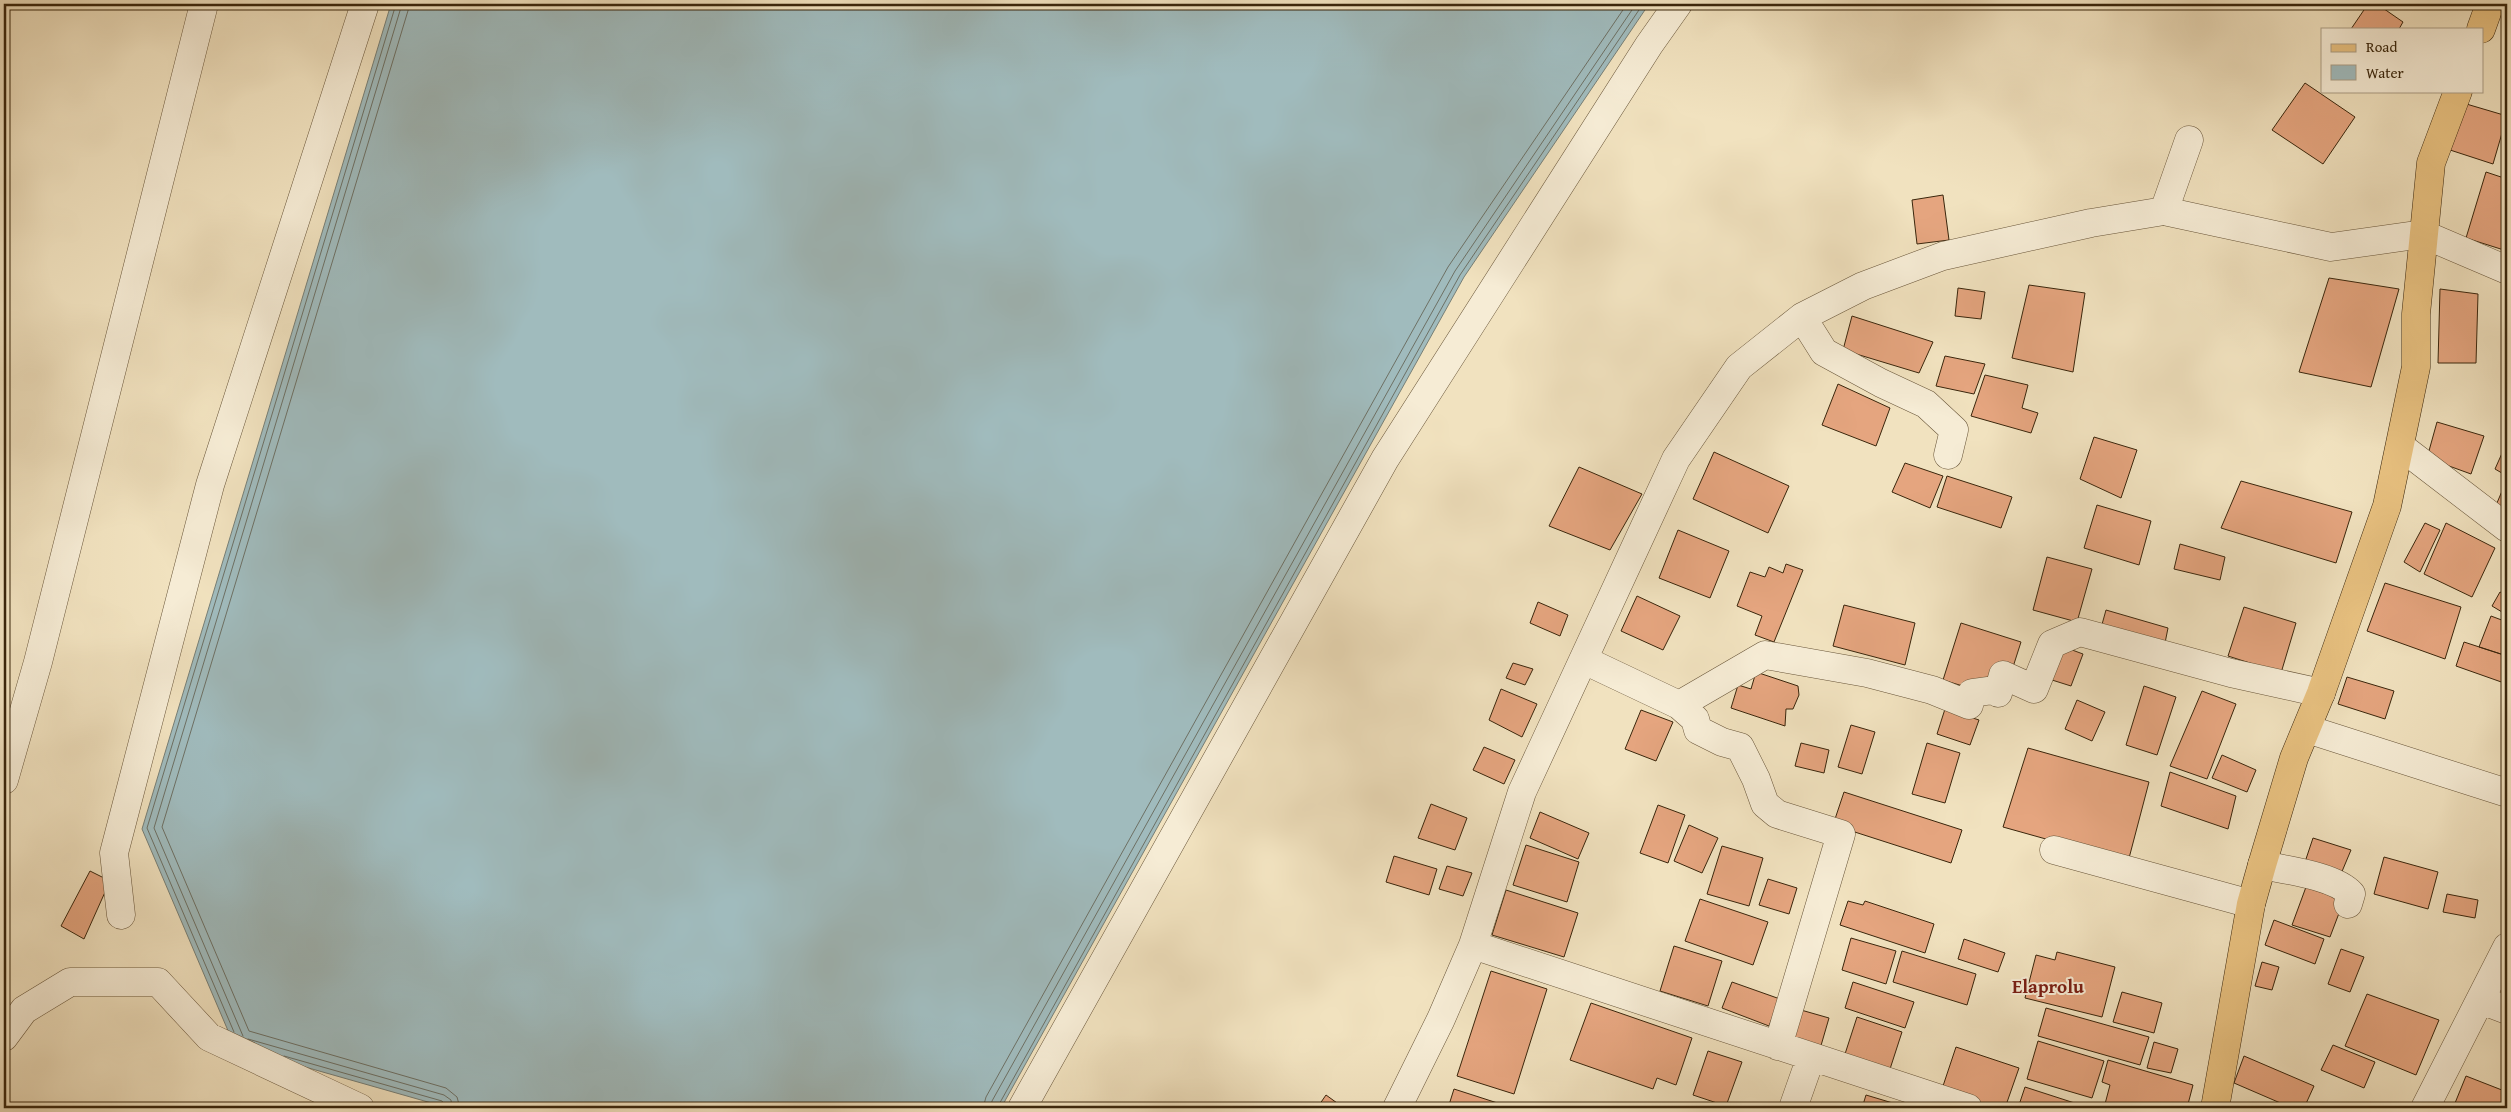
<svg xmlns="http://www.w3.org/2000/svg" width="2511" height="1112" font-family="'Gentium Book Plus',serif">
<rect width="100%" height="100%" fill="#f1e2bf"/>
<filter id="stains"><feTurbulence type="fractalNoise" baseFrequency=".004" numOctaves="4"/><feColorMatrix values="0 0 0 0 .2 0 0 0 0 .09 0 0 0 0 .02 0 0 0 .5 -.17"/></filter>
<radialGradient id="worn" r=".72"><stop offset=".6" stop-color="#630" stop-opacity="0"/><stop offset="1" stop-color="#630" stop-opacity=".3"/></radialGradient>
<path fill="#a0bbbd" stroke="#777f76" d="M391 4H1649L1464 277 1001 1108H449L235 1047 142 829Z"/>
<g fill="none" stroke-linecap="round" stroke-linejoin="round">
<path stroke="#6d7064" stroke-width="1" d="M410 4 162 827 249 1031 446 1088 457 1097 460 1108
M234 1032 147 828 396 4
M243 1036 154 828 402 4
M248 1039 444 1095 451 1100 452 1108
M284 1056 442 1101 446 1108
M983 1108 986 1097 1448 267 1627 4
M991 1108 992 1101 1455 271 1636 4
M997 1108 1460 275 1643 4"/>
</g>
<path fill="#e5a57f" stroke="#3a260c" d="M2368 4H2377L2403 22 2399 29H2351Z
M2305 83 2355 117 2323 164 2272 130Z
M2463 103 2507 116 2493 164 2447 149Z
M2486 172 2507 179V251L2466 238Z
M1943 195 1949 240 1917 244 1912 200Z
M2329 278 2399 289 2371 387 2299 372Z
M2029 285 2085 293 2073 372 2012 358Z
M1958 288 1985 292 1981 319 1955 316Z
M2440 289 2478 294 2476 363H2438Z
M1852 316 1933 342 1919 373 1843 350Z
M1945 356 1985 364 1974 394 1936 386Z
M1985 375 2028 385 2022 408 2038 413 2031 433 1971 416Z
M1838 384 1890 408 1876 446 1822 425Z
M2437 422 2484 436 2471 474 2427 458Z
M2094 437 2137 450 2121 498 2080 479Z
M2507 442V476L2495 469Z
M1714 452 1789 486 1768 533 1693 499Z
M1905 463 1943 476 1930 508 1892 492Z
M1579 467 1642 494 1610 550 1549 526Z
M1947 476 2012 497 2001 528 1937 507Z
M2241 481 2352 512 2336 563 2221 528Z
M2505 484 2507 485V516L2494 510Z
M2097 505 2151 521 2139 565 2084 548Z
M2425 523 2440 530 2420 572 2404 562Z
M2446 523 2495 548 2472 597 2424 574Z
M1678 530 1729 551 1710 598 1659 578Z
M2180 544 2225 557 2220 580 2174 569Z
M2047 557 2092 569 2077 622 2033 610Z
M1786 564 1803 570 1774 642 1755 635 1762 616 1737 606 1750 572 1765 577 1769 567 1783 573Z
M2385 583 2461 607 2445 659 2367 631Z
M2500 592 2507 595V615L2492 606Z
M1637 596 1680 616 1663 650 1621 631Z
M1538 602 1568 615 1560 636 1530 623Z
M1844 605 1915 623 1905 665 1833 646Z
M2244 607 2296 623 2281 673 2228 656Z
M2106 610 2168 628 2164 648 2101 628Z
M2491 616 2507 622V656L2479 647Z
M1961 623 2021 642 2013 667 1966 687 1943 680Z
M2464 642 2507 656V684L2456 666Z
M2064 647 2083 654 2071 686 2052 680Z
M1513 663 1533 669 1525 685 1506 678Z
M1756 672 1798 686 1799 695 1793 709H1786L1785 726 1731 708 1738 685 1751 689Z
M2347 677 2394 691 2385 719 2338 704Z
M2144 686 2176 697 2157 755 2126 745Z
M1501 689 1537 704 1522 737 1489 720Z
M2202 691 2236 704 2207 779 2170 766Z
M2077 700 2105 712 2092 741 2065 729Z
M1945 709 1979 720 1970 745 1937 734Z
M1641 710 1673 722 1656 761 1625 749Z
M1851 725 1875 732 1862 774 1838 767Z
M1801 743 1829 750 1824 773 1795 766Z
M1927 743 1960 753 1945 803 1912 794Z
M1484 747 1515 760 1504 784 1473 770Z
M2028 748 2149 782 2128 862 2003 827Z
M2222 755 2256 770 2247 792 2212 778Z
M2170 772 2236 796 2228 829 2161 806Z
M1844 792 1962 830 1951 863 1833 825Z
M1431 804 1467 818 1455 850 1418 838Z
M1658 805 1685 815 1668 863 1640 853Z
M1540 812 1589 833 1578 859 1530 838Z
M1689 825 1718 838 1702 873 1674 861Z
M2313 838 2351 850 2338 881 2303 868Z
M1526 845 1579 862 1567 902 1513 885Z
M1722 846 1763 858 1749 906 1707 894Z
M1394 856 1437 869 1429 895 1386 882Z
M2384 857 2438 872 2428 909 2374 894Z
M1447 866 1472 873 1463 896 1439 889Z
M90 871 110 881 84 939 61 926Z
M1768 879 1797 888 1789 914 1759 905Z
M2306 887 2344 900 2330 937 2292 925Z
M1506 890 1578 913 1564 957 1492 935Z
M2447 894 2478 900 2475 918 2443 912Z
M1700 899 1768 922 1753 965 1685 941Z
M1848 901 1863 905 1865 901 1934 924 1925 953 1840 925Z
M2274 920 2324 939 2315 964 2265 945Z
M1851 938 1896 951 1886 984 1842 970Z
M1964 939 2005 953 1998 972 1958 959Z
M1674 946 1722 961 1708 1006 1660 991Z
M2341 949 2364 957 2350 992 2328 984Z
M1902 951 1976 974 1967 1005 1893 982Z
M2057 952 2115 967 2102 1017 2025 998 2036 955 2055 960Z
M2262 962 2279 967 2272 990 2255 986Z
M1491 971 1547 989 1514 1094 1457 1076Z
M1732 982 1780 999 1769 1026 1722 1008Z
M1853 982 1914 1002 1905 1028 1845 1008Z
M2122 992 2162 1003 2154 1033 2113 1022Z
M2367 994 2439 1020 2416 1075 2345 1046Z
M1591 1003 1692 1038 1676 1085 1657 1078 1653 1089 1570 1060Z
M2046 1008 2149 1037 2140 1065 2038 1036Z
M1801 1010 1829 1018 1820 1049 1791 1041Z
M1857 1017 1902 1032 1890 1069 1845 1054Z
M2038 1041 2104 1061 2092 1098 2027 1079Z
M2154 1042 2178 1049 2171 1073 2147 1068Z
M2333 1045 2375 1062 2364 1088 2321 1070Z
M1956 1047 2019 1068 2005 1108H1997L1942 1089Z
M1708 1051 1742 1062 1726 1106 1693 1095Z
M2244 1056 2314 1086 2304 1108H2292L2234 1083Z
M2108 1060 2193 1085 2187 1108H2120L2105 1104 2110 1085 2102 1082Z
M2466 1076 2507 1092V1108H2453Z
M2025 1087 2090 1108H2018Z
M1454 1089 1513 1108H1448Z
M1326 1095 1344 1108H1317Z
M1866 1095 1896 1104 1894 1108H1862Z
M2346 1103 2358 1108H2344Z"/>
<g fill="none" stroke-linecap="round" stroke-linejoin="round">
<g stroke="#685539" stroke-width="29">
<path id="minor" d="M2164 211 2189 140
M1802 317 1824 352 1881 383 1926 404 1954 430 1948 455
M2400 446 2507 528
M1584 660 1679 705 1765 655 1867 673 1932 690 1969 705 1972 693 1994 690 1998 693 2003 675 2034 689 2052 644 2080 632 2231 673 2321 693
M1679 705 1695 719 1698 730 1722 742 1740 747 1756 779 1765 804 1777 814 1841 834 1778 1046
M2307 729 2507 793
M4 780 38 662 204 4
M2054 850 2251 904
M2262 865C2286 870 2335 876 2351 894L2348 904
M121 915 114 853 210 485 365 4
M1473 945 1968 1108
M2481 1000 2507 1010
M4 1037 24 1010 70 982H158L209 1037 360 1108
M1022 1108 1385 459 1649 45 1678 4
M1397 1108 1441 1019 1473 945 1522 792 1676 459 1739 367 1802 317 1863 286 1943 256 2091 223 2164 211 2331 247 2423 234 2507 270
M1793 1108 1811 1057
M2425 1108 2507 947"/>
</g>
<g stroke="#3a260c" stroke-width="29">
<path id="major" d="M2481 29 2490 4
M2215 1108 2251 904 2262 865 2294 758 2321 693 2387 506 2416 367V314L2431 163 2458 91"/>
</g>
<use href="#minor" stroke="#f6ecd5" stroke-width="28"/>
<use href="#major" stroke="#e8c180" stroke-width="28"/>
</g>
<g text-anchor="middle" stroke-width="4" stroke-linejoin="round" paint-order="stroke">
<g font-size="19" font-weight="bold" fill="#7a1f14" stroke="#f6ecd5">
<text x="2048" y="993">Elaprolu</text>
</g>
</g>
<rect width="2511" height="1112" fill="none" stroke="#f1e2bf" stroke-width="20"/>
<rect x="5" y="5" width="2501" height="1102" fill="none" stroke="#3a260c" stroke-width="2.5"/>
<rect x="10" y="10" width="2491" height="1092" fill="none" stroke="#3a260c"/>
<rect x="2321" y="28" width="162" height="65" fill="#f6ecd5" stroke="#ab9d85"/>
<rect x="2331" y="44" width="25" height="8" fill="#e8c180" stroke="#ab9d85"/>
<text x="2366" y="52" font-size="15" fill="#3a260c">Road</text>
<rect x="2331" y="65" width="25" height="15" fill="#a0bbbd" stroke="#ab9d85"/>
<text x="2366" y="78" font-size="15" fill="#3a260c">Water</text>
<rect width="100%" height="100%" filter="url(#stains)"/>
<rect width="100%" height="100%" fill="url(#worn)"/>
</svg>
